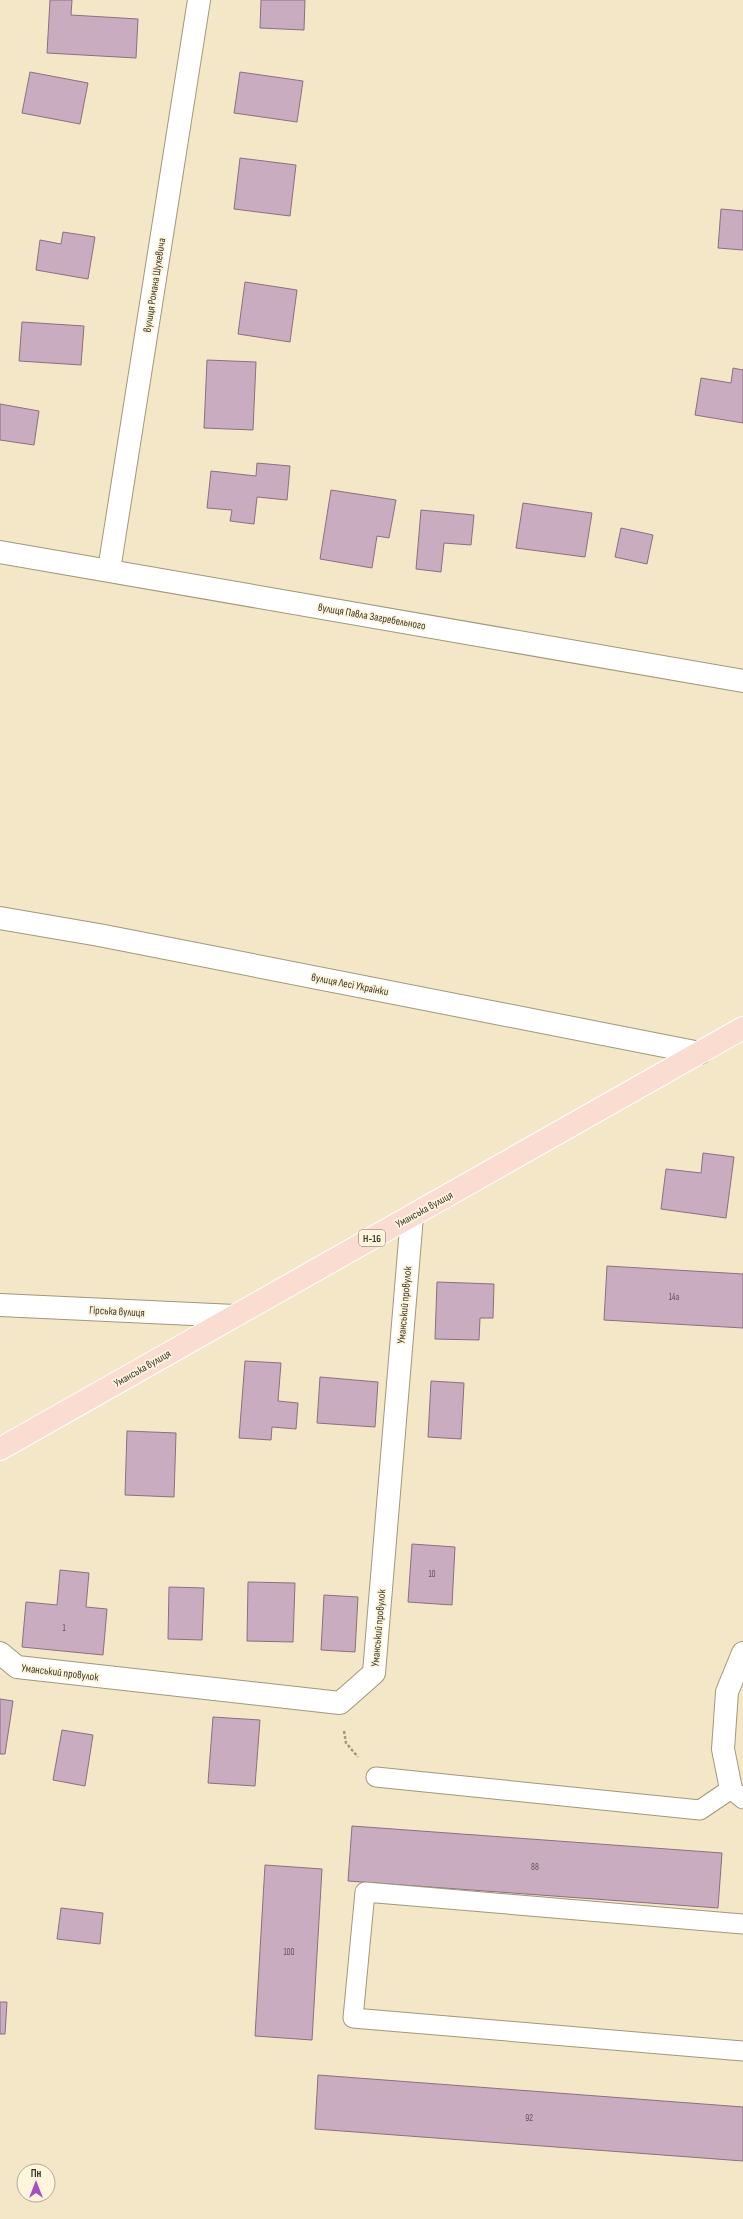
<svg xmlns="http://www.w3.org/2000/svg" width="743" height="2219" font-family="'Sofia Sans Condensed',sans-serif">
<rect width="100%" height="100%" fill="#f3e7c8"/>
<path fill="#caacc1" stroke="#8a6f81" d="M50 0H72L71 15 138 19 136 58 47 53Z
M261 0H305L304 30 260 28Z
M30 72 88 83 80 124 22 113Z
M240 72 303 81 297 122 234 113Z
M240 158 296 165 290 216 234 209Z
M721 209 743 211V250L718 248Z
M63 232 95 237 88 279 36 270 40 240 61 244Z
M245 282 297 290 290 342 238 334Z
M22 322 84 326 81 365 19 361Z
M207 360 256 362 253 430 204 428Z
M733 368 743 370V423L695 415 701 378 731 383Z
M0 404 39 411 34 445 0 440Z
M257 463 290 466 287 500 257 497 254 524 230 521 232 510 207 508 211 471 256 476Z
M331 490 396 500 389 538 377 536 372 568 320 559Z
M523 503 592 513 585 557 516 548Z
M421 510 474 515 471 545 444 543 441 572 416 569Z
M621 528 653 535 647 564 615 557Z
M703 1153 734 1157 726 1218 661 1209 666 1169 701 1173Z
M607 1266 743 1274V1328L604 1320Z
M437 1282 494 1284 493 1318H480L479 1340 435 1339Z
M245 1361 281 1363 278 1401 298 1403 296 1429 272 1427 271 1440 239 1438Z
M320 1377 378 1382 375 1427 317 1423Z
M431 1381 464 1383 461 1439 428 1437Z
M127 1431 176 1433 174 1497 125 1495Z
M412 1544 455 1547 452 1605 408 1602Z
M60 1570 89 1573 86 1607 107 1609 103 1655 22 1647 26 1602 57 1605Z
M248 1582 295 1583 293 1642 247 1641Z
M169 1587 204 1588 202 1640 168 1639Z
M324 1595 358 1597 355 1652 321 1650Z
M0 1699 13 1701 5 1754H0Z
M213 1717 260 1720 255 1786 208 1783Z
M62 1730 93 1735 85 1786 53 1780Z
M352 1826 722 1853 718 1908 348 1881Z
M265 1865 322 1869 312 2040 255 2036Z
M61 1908 103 1913 100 1944 57 1939Z
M0 2002H7L5 2034H0Z
M318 2075 743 2107V2161L315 2129Z"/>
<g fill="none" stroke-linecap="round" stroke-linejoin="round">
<g stroke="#a2977a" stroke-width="21">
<path id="service" d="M376 1777 700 1810 731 1789 743 1799
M743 1924 365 1892 353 2018 743 2051"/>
</g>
<g stroke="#a2977a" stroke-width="24">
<path id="minor" d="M0 552 743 681
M109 570 199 0
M0 918 99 935 700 1053
M0 1305 235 1316
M0 1653 17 1667 340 1703 374 1673 412 1216
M731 1789 723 1749 727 1692 743 1653"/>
</g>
<g stroke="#fff" stroke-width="24">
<path id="primary" d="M0 1449 743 1028"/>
</g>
<path stroke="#a19882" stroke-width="2.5" stroke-dasharray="3 2" stroke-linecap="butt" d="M344 1731 346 1743 358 1757"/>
<use href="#service" stroke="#fff" stroke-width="19"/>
<use href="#minor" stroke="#fff" stroke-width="22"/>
<use href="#primary" stroke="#fadcd1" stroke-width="22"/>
</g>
<g text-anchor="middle" stroke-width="3.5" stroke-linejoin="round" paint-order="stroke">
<g font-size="9" fill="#605450">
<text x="674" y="1300">14а</text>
<text x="432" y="1577">10</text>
<text x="64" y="1631">1</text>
<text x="535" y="1870">88</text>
<text x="289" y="1955">100</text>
<text x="529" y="2121">92</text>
</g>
<rect fill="#fef5dc" stroke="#767060" stroke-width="1" x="359" y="1230" width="26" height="16" rx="3"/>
<g font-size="10" font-weight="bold" fill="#3c372b">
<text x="372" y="1242">Н-16</text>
</g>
<g font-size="11" fill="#3c372b" stroke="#fef5dc">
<text transform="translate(154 285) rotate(-81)" y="4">вулиця Романа Шухевича</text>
<text transform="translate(372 616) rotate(10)" y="4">вулиця Павла Загребельного</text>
<text transform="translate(350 984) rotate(11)" y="4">вулиця Лесі Українки</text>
<text transform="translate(424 1209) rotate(-29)" y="4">Уманська вулиця</text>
<text transform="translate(404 1305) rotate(-85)" y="4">Уманський провулок</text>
<text transform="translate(117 1311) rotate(3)" y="4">Гірська вулиця</text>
<text transform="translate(142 1368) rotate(-30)" y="4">Уманська вулиця</text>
<text transform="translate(378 1628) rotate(-85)" y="4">Уманський провулок</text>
<text transform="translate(60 1672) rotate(7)" y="4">Уманський провулок</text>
</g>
</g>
<g transform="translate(36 2183)"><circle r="19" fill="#fef5dc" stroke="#b0a995"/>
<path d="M0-3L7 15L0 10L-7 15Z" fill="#a74fbb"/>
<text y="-6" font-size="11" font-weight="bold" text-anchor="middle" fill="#3c372b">Пн</text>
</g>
</svg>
